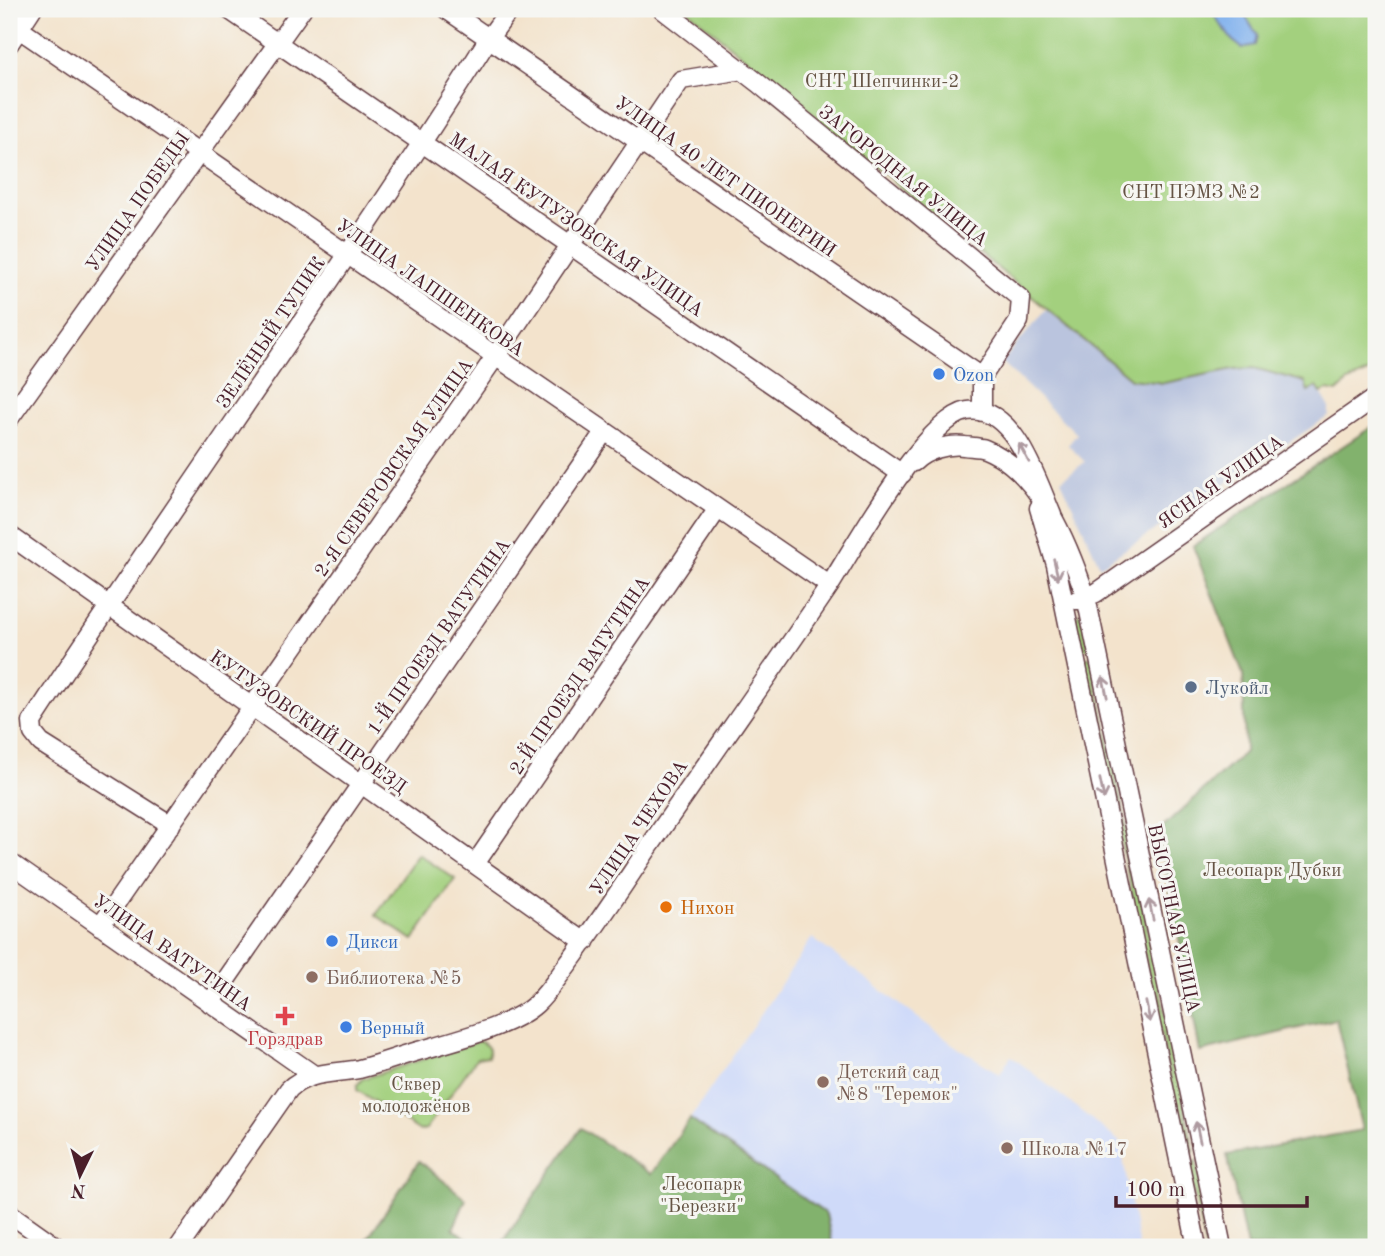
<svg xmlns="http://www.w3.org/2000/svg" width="1385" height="1256" font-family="'Old Standard TT',serif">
<rect width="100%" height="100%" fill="#f6f6f2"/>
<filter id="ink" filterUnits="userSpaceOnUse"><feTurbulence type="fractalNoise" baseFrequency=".0143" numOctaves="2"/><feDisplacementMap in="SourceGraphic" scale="14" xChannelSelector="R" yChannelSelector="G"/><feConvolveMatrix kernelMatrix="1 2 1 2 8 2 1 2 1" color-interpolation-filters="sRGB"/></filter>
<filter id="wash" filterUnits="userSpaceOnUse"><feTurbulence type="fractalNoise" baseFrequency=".00686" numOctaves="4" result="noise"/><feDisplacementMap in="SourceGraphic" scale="28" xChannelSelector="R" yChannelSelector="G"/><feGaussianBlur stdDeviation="1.57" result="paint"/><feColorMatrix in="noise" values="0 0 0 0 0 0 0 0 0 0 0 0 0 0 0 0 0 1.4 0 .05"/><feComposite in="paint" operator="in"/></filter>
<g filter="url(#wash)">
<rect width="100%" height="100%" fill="#f3e3cc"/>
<path fill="#cfdaf9" d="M812 938 954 1045 1000 1074 1011 1056 1120 1142 1139 1247H833L826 1214 690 1119Z"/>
<path fill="#bac4de" d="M1046 310 1131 379 1164 383 1234 369 1254 368 1317 386 1329 406V416L1100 566 1061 480 1085 462 1068 445 1077 434 1002 362Z"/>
<path fill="#a3d07e" stroke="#767854" stroke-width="2" d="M686 9H1376V369L1348 382 1337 392 1327 390 1321 393 1317 387 1308 392 1305 382 1254 368 1234 369 1164 383 1131 379Z
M1078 614 1082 616 1089 648 1081 650 1075 618Z
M1091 657 1194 1152 1186 1154 1083 659Z
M418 854 455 879 413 940 376 915Z
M479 1041C485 1044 492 1048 488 1056L477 1058 426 1129 420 1131 357 1090V1085L362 1079Z
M1196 1161 1214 1247H1205L1188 1163Z"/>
<path fill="#82b26d" stroke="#66684c" stroke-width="2" d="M1376 424V1247H1247L1227 1155 1362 1130 1336 1019 1200 1052 1159 831 1245 752 1243 674 1193 546Z
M690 1119 826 1214 833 1247H499L581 1128 651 1174Z
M419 1161 466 1199 453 1229 481 1247H362Z"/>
<path fill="#83b2ed" stroke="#66688c" stroke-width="2" d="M1210 9H1241L1257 35 1255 45 1242 48 1232 40Z"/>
</g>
<g filter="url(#ink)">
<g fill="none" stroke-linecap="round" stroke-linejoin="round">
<g stroke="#633c43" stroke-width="21">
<path id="minor" d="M228 9 902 474
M446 9 982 377
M662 9 758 83 1021 299 1019 321 982 377V412
M9 22 829 585
M9 44 32 9
M9 419 302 9
M914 462C926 450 947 444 964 446 970 447 979 447 985 449 1040 471 1069 546 1086 597L1222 1247
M1039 508 1056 565 1197 1247
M9 535 585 942
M1077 600 1096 593 1376 397
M171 825 41 743 33 733 32 722C182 492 343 270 489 38L510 9
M9 862 314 1075
M475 864 717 510
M100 926 495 357 681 80 742 70
M210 1003 604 432
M9 1213 57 1247
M179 1247 289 1089C308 1071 334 1074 359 1069 375 1065 392 1059 408 1054 444 1043 510 1028 536 1004 547 994 556 980 565 968 594 930 620 890 647 850 708 761 770 674 830 585 854 547 925 419 967 411 1014 403 1038 483 1052 515"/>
</g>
<use href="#minor" stroke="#fff" stroke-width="18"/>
</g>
<defs><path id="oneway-shaft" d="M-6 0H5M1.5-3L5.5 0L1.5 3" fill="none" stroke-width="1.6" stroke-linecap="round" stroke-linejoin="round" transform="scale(1.75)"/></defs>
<g stroke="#ae9aa0">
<use href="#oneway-shaft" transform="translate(1024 453) rotate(-118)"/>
<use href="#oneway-shaft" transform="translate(1056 569) rotate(77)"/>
<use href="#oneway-shaft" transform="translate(1105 687) rotate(-102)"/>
<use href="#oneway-shaft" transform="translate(1102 789) rotate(78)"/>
<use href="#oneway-shaft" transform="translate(1151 910) rotate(-102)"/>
<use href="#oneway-shaft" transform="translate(1148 1012) rotate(78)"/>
<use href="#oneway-shaft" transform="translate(1198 1132) rotate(-102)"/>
</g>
</g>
<g fill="#3f7fe0" stroke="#f6f6f2" stroke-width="2.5">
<circle cx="939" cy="374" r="7"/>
<circle cx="332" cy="941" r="7"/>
<circle cx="346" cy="1027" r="7"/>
</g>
<circle fill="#5c6f8a" stroke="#f6f6f2" stroke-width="2.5" cx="1191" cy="687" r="7"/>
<circle fill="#e8710a" stroke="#f6f6f2" stroke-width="2.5" cx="666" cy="907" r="7"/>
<g fill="#8d6e63" stroke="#f6f6f2" stroke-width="2.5">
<circle cx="312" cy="977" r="7"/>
<circle cx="823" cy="1082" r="7"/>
<circle cx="1007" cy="1148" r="7"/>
</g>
<path fill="#e0444e" stroke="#f6f6f2" stroke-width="2.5" d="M281.5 1005.5h7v7h7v7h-7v7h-7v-7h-7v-7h7z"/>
<g text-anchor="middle" stroke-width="6" stroke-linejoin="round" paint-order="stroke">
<g font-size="19" fill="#655444" stroke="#f6f6f2">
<text x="882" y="87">СНТ Шепчинки-2</text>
<text x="1191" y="198">СНТ ПЭМЗ №2</text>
<text x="1272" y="876">Лесопарк Дубки</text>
<text x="416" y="1090">Сквер<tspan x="416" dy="22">молодожёнов</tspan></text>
<text x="702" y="1190">Лесопарк<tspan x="702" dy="22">"Березки"</tspan></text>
</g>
<g font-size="19" fill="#4a1f2b" stroke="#f6f6f2">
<text transform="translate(904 175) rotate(39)" y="7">ЗАГОРОДНАЯ УЛИЦА</text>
<text transform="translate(726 176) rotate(35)" y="7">УЛИЦА 40 ЛЕТ ПИОНЕРИИ</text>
<text transform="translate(137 201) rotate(-55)" y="7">УЛИЦА ПОБЕДЫ</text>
<text transform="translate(577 224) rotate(35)" y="7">МАЛАЯ КУТУЗОВСКАЯ УЛИЦА</text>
<text transform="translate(431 287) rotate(35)" y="7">УЛИЦА ЛАПШЕНКОВА</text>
<text transform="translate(270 332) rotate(-56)" y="7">ЗЕЛЁНЫЙ ТУПИК</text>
<text transform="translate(393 467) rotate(-55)" y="7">2-Я СЕВЕРОВСКАЯ УЛИЦА</text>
<text transform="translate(1220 481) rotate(-35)" y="7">ЯСНАЯ УЛИЦА</text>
<text transform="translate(438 636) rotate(-55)" y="7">1-Й ПРОЕЗД ВАТУТИНА</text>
<text transform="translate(579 675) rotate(-56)" y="7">2-Й ПРОЕЗД ВАТУТИНА</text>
<text transform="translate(309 721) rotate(35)" y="7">КУТУЗОВСКИЙ ПРОЕЗД</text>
<text transform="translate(638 827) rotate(-56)" y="7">УЛИЦА ЧЕХОВА</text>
<text transform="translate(1175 918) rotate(78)" y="7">ВЫСОТНАЯ УЛИЦА</text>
<text transform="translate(173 952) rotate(35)" y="7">УЛИЦА ВАТУТИНА</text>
</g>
<g font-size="19" fill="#366cbe" stroke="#f6f6f2" text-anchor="start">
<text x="953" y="381">Ozon</text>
<text x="346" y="948">Дикси</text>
<text x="360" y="1034">Верный</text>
</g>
<g font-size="19" fill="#4e5e75" stroke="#f6f6f2" text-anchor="start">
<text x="1205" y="694">Лукойл</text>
</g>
<g font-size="19" fill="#c56008" stroke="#f6f6f2" text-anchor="start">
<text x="680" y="914">Нихон</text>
</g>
<g font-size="19" fill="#785e54" stroke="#f6f6f2" text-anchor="start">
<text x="326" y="984">Библиотека №5</text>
<text x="837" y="1078">Детский сад<tspan x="837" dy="22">№8 "Теремок"</tspan></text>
<text x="1021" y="1155">Школа №17</text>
</g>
<g font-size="19" fill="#be3a42" stroke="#f6f6f2">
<text x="285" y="1045">Горздрав</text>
</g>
</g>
<rect width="1385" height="1256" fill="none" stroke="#f6f6f2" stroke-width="35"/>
<g transform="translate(80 1175) rotate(185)" stroke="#f6f6f2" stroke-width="5" paint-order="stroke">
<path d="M0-5L12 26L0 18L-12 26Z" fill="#4a1f2b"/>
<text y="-10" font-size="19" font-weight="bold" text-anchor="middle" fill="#4a1f2b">N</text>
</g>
<path d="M1116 1196v10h191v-10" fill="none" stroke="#4a1f2b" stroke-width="3.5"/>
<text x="1126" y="1196" font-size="21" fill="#4a1f2b" stroke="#f6f6f2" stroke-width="5" paint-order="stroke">100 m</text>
</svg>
